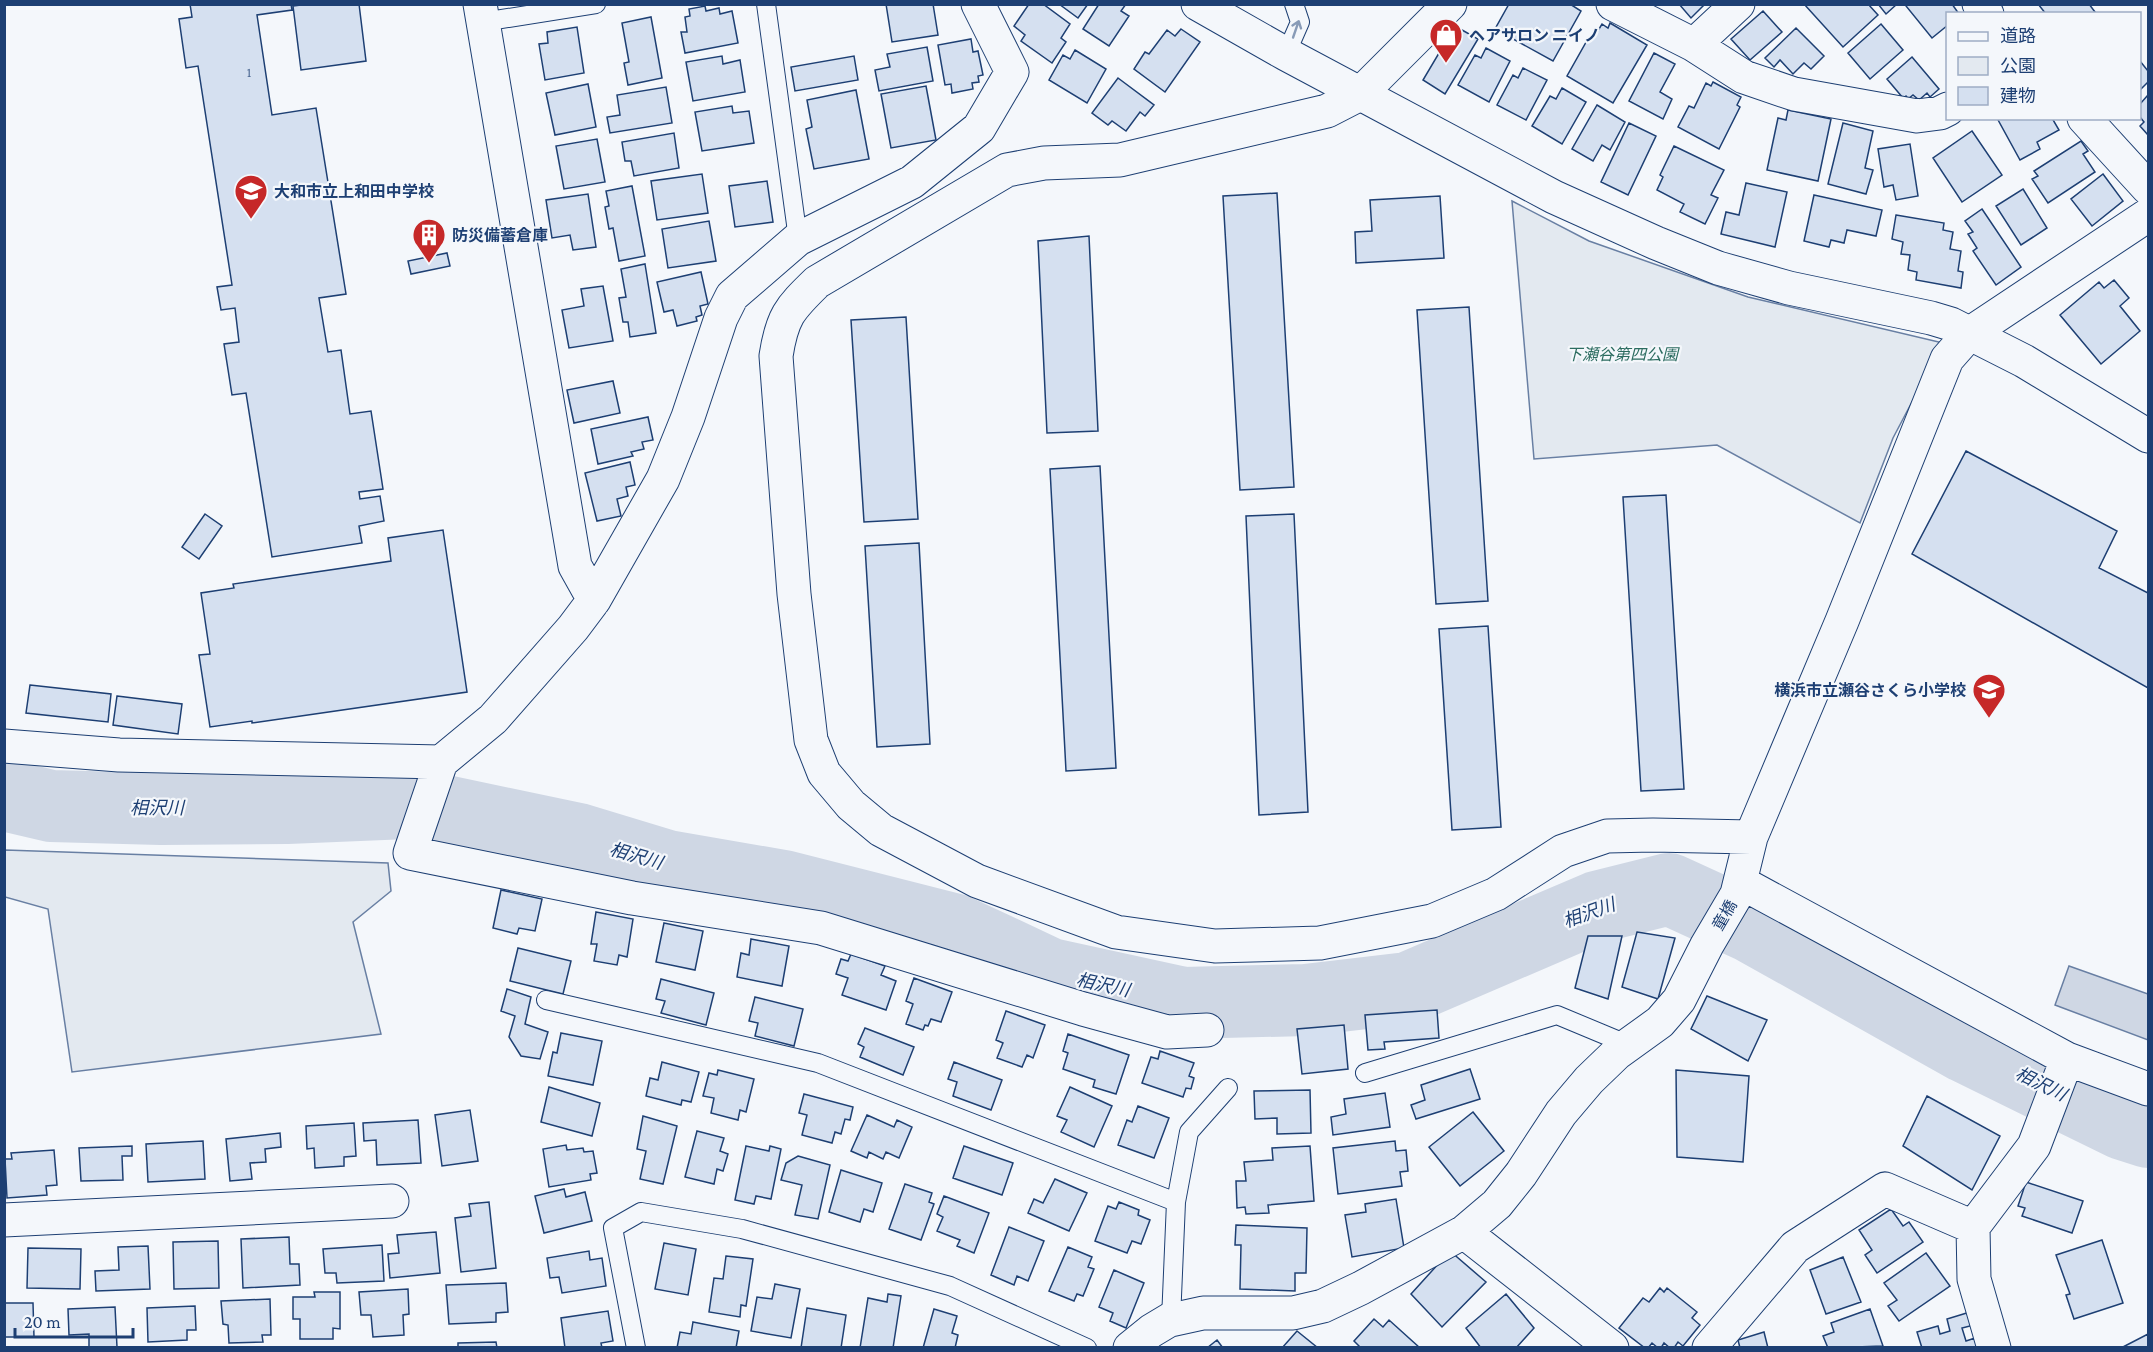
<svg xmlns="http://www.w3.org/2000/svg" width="2153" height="1352" font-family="'Crimson Pro','Noto Sans JP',serif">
<rect width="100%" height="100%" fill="#f4f7fb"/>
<path fill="#e3e9f0" stroke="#687fa3" stroke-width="1.5" d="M1512 201 1589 241 1748 297 1943 343 1893 438 1860 523 1717 445 1534 459Z
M5 850 388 863 391 891 353 922 381 1034 72 1072 48 909 5 897Z"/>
<path fill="#cfd7e4" stroke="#687fa3" stroke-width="1.5" d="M2069 966 2148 994V1040L2055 1005Z"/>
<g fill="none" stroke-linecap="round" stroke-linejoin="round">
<path stroke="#cfd7e4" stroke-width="72" d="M4 795 51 806 161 809 287 808 407 803 578 839 667 866 783 886 956 930 1050 974 1183 1003 1306 1000 1408 988 1597 907 1669 889 1752 927 1966 1047 2123 1124 2148 1132"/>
</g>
<path fill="#d5e0f0" stroke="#1d3f73" stroke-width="1.5" d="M190 4H291L292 10 257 15 272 115 316 108 346 294 319 298 328 352 341 350 350 414 371 411 383 489 359 492 360 499 380 496 384 521 359 526 362 543 272 557 246 393 232 395 224 344 239 342 235 308 221 310 217 287 232 285 198 66 186 68 179 19 192 17Z
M309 4H359L366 61 301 70 293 6Z
M886 4H933L938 35 892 42Z
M1029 4H1043L1070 24 1061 38 1066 42 1052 63 1021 41 1025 35 1014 26Z
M1059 4H1088L1078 18Z
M1099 4H1126L1121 11 1129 16 1109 46 1083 29Z
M1509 4H1570L1581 11 1553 61 1495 29Z
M1679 4H1705L1691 18Z
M1804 4H1868L1878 15 1843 47Z
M1878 4H1897L1886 14Z
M1907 4H1952L1959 14H1948V25L1932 38 1906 6Z
M2038 4H2089L2095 12 2093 14H2046Z
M705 6 706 11 719 8 720 14 732 11 738 43 685 53 681 32H687L685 17 690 16 689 9Z
M1763 11 1782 32 1750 60 1731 39Z
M651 17 662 78 628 85 624 63 629 62 622 23Z
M1610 23 1647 45 1613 103 1567 76 1589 37 1593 39 1602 24 1608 28Z
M1881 24 1903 50 1870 79 1848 53Z
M1455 26 1478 39 1445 94 1423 80Z
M577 27 584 73 545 80 539 44 548 43 547 32Z
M1796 28 1824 56 1811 69 1804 63 1793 74 1780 60 1774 67 1765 58Z
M1181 29 1200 42 1165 92 1134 69 1145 52 1149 54 1167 30 1175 36Z
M971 39 973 52 978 51 983 75 978 76 979 82 972 83 973 89 952 93 951 84 945 85 938 45Z
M927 47 933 81 879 91 875 70 890 67 887 54Z
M1486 48 1510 61 1489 102 1458 85 1475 55 1481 58Z
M1075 50 1106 69 1087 103 1049 80 1063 55 1070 59Z
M1654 53 1675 64 1660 92 1672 99 1663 119 1629 101Z
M722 56 723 64 740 60 745 92 693 101 686 62Z
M854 56 858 80 795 91 791 67Z
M1912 57 1939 89 1930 97 1927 93 1919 100 1913 95 1908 99 1906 96 1903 98 1887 79Z
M2140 61 2148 71V82L2140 90Z
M1523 68 1547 80 1526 120 1497 105 1513 75 1518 78Z
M1118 78 1154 105 1145 116 1140 112 1126 131 1112 121 1108 125 1092 113Z
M1713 82 1741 97 1737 105 1740 107 1719 149 1678 127 1689 106 1694 108 1706 83 1711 86Z
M588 84 596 127 555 135 546 93Z
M926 86 936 140 891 148 881 94Z
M666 87 672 123 610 133 607 117 620 115 617 95Z
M1562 88 1586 102 1562 144 1532 126 1550 96 1556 99Z
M856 90 869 159 814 169 806 129 812 127 807 100Z
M2148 95V135L2140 126 2144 122 2140 117V104Z
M1597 105 1625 122 1610 150 1602 145 1593 161 1572 149Z
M732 106 733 113 749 111 754 143 702 151 695 112Z
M1788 110 1831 119 1818 181 1767 170 1778 118 1786 120Z
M1997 118H2052L2059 130 2037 142 2040 149 2020 160Z
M1629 123 1656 136 1628 195 1601 182Z
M1843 123 1873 131 1865 168 1873 170 1866 194 1828 184Z
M1972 131 2002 175 1962 202 1933 158Z
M674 133 679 168 634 176 631 161H625L622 142Z
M597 139 605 182 564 189 556 146Z
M2081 141 2088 151 2083 154 2095 172 2048 203 2032 179 2038 176 2034 171Z
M1910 144 1918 196 1896 200 1893 185 1884 187 1878 149Z
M1674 146 1724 170 1711 195 1718 198 1705 224 1680 212 1684 204 1657 190 1663 177 1660 175Z
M702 174 708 213 657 220 651 181Z
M2103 174 2123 201 2092 226 2071 199Z
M767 181 773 222 735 227 729 186Z
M1746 183 1787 192 1775 247 1721 234 1726 212 1739 215Z
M632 186 645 256 619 261 613 228 609 229 605 207 609 206 606 191Z
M2023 189 2047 228 2021 245 1996 206Z
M1277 193 1294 487 1240 490 1223 196Z
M588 194 596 247 573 250 570 235 552 238 546 200Z
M1814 195 1882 210 1876 236 1847 230 1844 243 1831 240 1829 247 1804 241Z
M1440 196 1444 258 1356 263 1355 232 1372 231 1370 200Z
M1982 209 2021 267 1996 285 1973 251 1977 248 1968 234 1973 232 1965 221Z
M1896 215 1944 223 1943 230 1953 232 1950 249 1961 251 1958 271 1963 272 1961 288 1916 280 1917 272 1908 270 1910 255 1901 254 1903 242 1892 239Z
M709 221 716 261 668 268 662 229Z
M1089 236 1098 431 1047 433 1038 241Z
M447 253 450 266 411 274 408 261Z
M645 264 656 333 630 337 628 322H623L619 298 626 297 621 269Z
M701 272 708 304 700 306 702 315 696 317 697 321 677 326 673 310 664 312 657 282Z
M2114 280 2129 298 2120 306 2140 331 2101 364 2060 315 2099 282 2104 288Z
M603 286 613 341 569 348 562 310 584 306 581 289Z
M1469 307 1488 601 1436 604 1417 310Z
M906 317 918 519 864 522 851 320Z
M613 381 620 413 574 423 567 390Z
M648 417 653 440 642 442 644 449 631 452 633 456 598 464 591 429Z
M1966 451 2117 531 2099 568 2148 593V688L1912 554Z
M630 462 635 485 626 487 628 496 617 499 621 516 597 521 585 473Z
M1100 466 1116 768 1066 771 1050 469Z
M1666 495 1684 789 1641 791 1623 497Z
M205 514 222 526 199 559 182 547Z
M1294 514 1308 812 1259 815 1246 516Z
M443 530 467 692 252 723V721L210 727 199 655 210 654 201 593 234 588 233 584 391 561 388 538Z
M919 543 930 744 877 747 865 546Z
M1488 626 1501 827 1452 830 1439 629Z
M30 685 111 694 108 722 26 713Z
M117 696 182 704 178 734 113 725Z
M501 890 542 899 535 931 519 928 517 934 493 928Z
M596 912 633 919 627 957 619 955 617 965 594 961 597 944H591Z
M664 923 703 931 695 970 656 962Z
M1637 932 1675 938 1658 999 1622 987Z
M1588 936H1622L1608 999 1575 988Z
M751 939 789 946 782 986 737 977 741 953 749 955Z
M518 948 571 961 563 994 510 981Z
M851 954 885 966 881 975 896 981 886 1010 842 995 848 978 836 974 841 959 848 961Z
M914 978 952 992 941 1022 931 1019 928 1026 925 1025 923 1030 906 1024 913 1004 906 1001Z
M661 979 714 993 706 1025 661 1013 665 1001 656 999Z
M507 989 531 997 525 1024 548 1032 540 1059 521 1056 509 1037 515 1016 501 1011Z
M1707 996 1767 1020 1748 1061 1691 1029Z
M755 997 803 1009 794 1046 755 1036 758 1023 749 1021Z
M1437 1010 1439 1038 1384 1042 1385 1049 1368 1050 1365 1015Z
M1006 1011 1045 1025 1033 1058 1027 1055 1022 1067 997 1058 1003 1043 996 1040Z
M1344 1025 1348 1069 1302 1074 1297 1029Z
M865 1028 914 1047 903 1075 860 1057 864 1047 858 1044Z
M561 1033 602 1041 593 1085 548 1076 553 1052 557 1053Z
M1068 1034 1129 1055 1116 1094 1093 1087 1095 1080 1063 1069 1068 1053 1063 1051Z
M1160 1051 1194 1063 1189 1076 1194 1078 1191 1089 1186 1088 1183 1097 1142 1083 1151 1057 1158 1059Z
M662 1062 699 1072 691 1102 682 1100 681 1105 646 1096 650 1078 658 1080Z
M954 1062 1002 1080 991 1110 953 1096 957 1082 948 1079Z
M1470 1069 1480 1099 1416 1119 1411 1105 1425 1100 1421 1085Z
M718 1070 754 1079 746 1112 740 1110 738 1120 711 1113 714 1098 703 1096 709 1073 717 1075Z
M1676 1070 1749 1076 1743 1162 1677 1157Z
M549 1087 600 1103 592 1136 541 1122Z
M1070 1087 1112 1106 1094 1147 1061 1132 1067 1120 1057 1116Z
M1310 1090 1311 1133 1277 1134V1118L1255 1119 1254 1091Z
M1385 1093 1390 1127 1333 1135 1331 1117 1346 1114 1344 1099Z
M804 1094 853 1107 850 1120 845 1119 841 1134 835 1132 832 1143 802 1135 807 1115 799 1113Z
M1927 1096 2000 1136 1972 1190 1903 1146Z
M1138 1106 1169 1118 1154 1158 1118 1145 1127 1120 1132 1122Z
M470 1110 478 1161 442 1166 435 1115Z
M1473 1112 1504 1151 1460 1186 1429 1147Z
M867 1115 894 1127 897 1120 912 1127 899 1158 886 1152 883 1159 869 1152 867 1158 851 1151Z
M643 1116 677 1126 663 1184 640 1179 646 1151 637 1149Z
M418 1120 421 1163 377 1165 376 1140 364 1141 363 1123Z
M354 1123 356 1156 344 1157V1166L315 1168 314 1148 307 1149 306 1126Z
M697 1131 724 1138 720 1151 728 1154 723 1171 717 1169 714 1184 685 1177Z
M280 1133 281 1147 265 1149 266 1162 250 1163 252 1179 230 1181 226 1139Z
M203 1141 205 1179 148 1182 146 1144Z
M1395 1141 1396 1151 1406 1150 1408 1171 1400 1172 1402 1186 1338 1194 1333 1148Z
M566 1145 567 1150 583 1148 584 1152 593 1151 597 1173 590 1174 591 1180 549 1187 543 1149Z
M132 1146V1156H122L123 1180 81 1181 79 1148Z
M746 1146 769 1151 770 1146 781 1149 771 1199 756 1196 754 1204 735 1200Z
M964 1146 1013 1163 1002 1195 953 1178Z
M1310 1146 1314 1201 1268 1205 1269 1213 1246 1214 1245 1207 1237 1208 1236 1181H1246L1244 1162 1273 1160 1272 1148Z
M54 1150 57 1185 46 1186 47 1195 7 1198 5 1159H12L11 1153Z
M798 1156 830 1165 818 1219 795 1215 802 1185 781 1180 786 1163Z
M841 1170 882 1183 873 1212 864 1209 860 1222 829 1212Z
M1055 1179 1087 1193 1069 1231 1028 1213 1034 1199 1043 1203Z
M2026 1182 2083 1201 2072 1233 2022 1216 2025 1208 2018 1206Z
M905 1184 932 1193 929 1202 934 1204 921 1240 889 1229Z
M564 1189 566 1197 585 1192 592 1221 544 1233 535 1196Z
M944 1196 989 1213 974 1253 957 1246 960 1240 937 1231 943 1217 937 1214Z
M1396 1199 1404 1248 1352 1257 1345 1215 1366 1212 1365 1204Z
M489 1202 496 1268 461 1272 455 1218 471 1216 469 1204Z
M1119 1202 1139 1210 1138 1215 1150 1220 1141 1244 1132 1241 1127 1253 1095 1241 1108 1206 1116 1209Z
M1891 1209 1903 1226 1909 1222 1923 1242 1877 1273 1865 1255 1872 1250 1859 1230Z
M1236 1225 1307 1228 1306 1273H1295V1291L1240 1289 1241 1245H1235Z
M1009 1227 1044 1241 1028 1281 1017 1276 1014 1285 991 1275Z
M436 1232 440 1273 390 1278 388 1254 399 1253 397 1235Z
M289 1237 290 1264H299L300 1285 243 1288 241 1239Z
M2102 1240 2123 1303 2074 1319 2066 1295 2070 1294 2056 1255Z
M218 1241 219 1288 174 1289 173 1242Z
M664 1243 696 1249 688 1295 655 1289Z
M382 1245 384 1281 337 1283 336 1273H325L323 1249Z
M148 1246 150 1289 96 1291 95 1271 119 1270 118 1247Z
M1068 1247 1092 1257 1088 1267 1094 1269 1083 1296 1077 1294 1074 1301 1049 1291Z
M28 1248 81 1249 80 1289 27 1288Z
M589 1251 590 1260 602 1258 606 1286 562 1293 559 1277 550 1278 547 1258Z
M1450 1251 1486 1282 1442 1327 1411 1294Z
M1926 1253 1950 1286 1899 1321 1888 1306 1897 1300 1884 1283Z
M726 1256 753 1259 746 1306 741 1305 740 1317 709 1312 714 1278 723 1279Z
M1843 1257 1861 1302 1826 1314 1810 1270Z
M1114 1270 1144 1283 1126 1328 1110 1321 1113 1313 1099 1307Z
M506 1283 508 1312 496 1313V1322L449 1324 446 1285Z
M775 1284 800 1289 791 1338 751 1331 757 1297 772 1299Z
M1660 1288 1664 1292 1667 1288 1697 1312 1692 1318 1700 1325 1683 1346 1678 1342 1674 1348H1670L1664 1343 1661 1348H1658L1652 1343 1648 1348H1645L1619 1328 1643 1298 1649 1302Z
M408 1289 409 1314 403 1315 404 1335 373 1337 371 1315H361L359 1292Z
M314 1292H340V1329L333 1328V1339H300V1319H293V1297H315Z
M888 1294 901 1296 893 1348H860L868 1298 887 1302Z
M1506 1294 1534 1328 1516 1348H1481L1466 1328Z
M270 1299 271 1335H262L263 1342 229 1343 228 1325 223 1324 221 1301Z
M4 1303H33L34 1337H4Z
M195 1306 196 1330H187V1340L148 1342 147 1308Z
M115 1307 117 1347 89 1348V1334L69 1335 68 1309Z
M807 1308 846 1315 841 1348H801Z
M934 1309 957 1316 952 1333 958 1335 955 1348H923Z
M1870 1309 1883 1346 1828 1348 1823 1336 1834 1332 1831 1323Z
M608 1311 613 1341 601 1343 602 1348H565L561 1318Z
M1970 1312 1974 1325 1962 1328 1966 1341 1975 1338 1977 1348H1922L1917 1332 1938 1326 1940 1334 1950 1331 1947 1319Z
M1374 1319 1383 1327 1389 1320 1420 1348H1361L1354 1341Z
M693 1322 739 1331 736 1348H677L680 1332 691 1334Z
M1297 1331 1318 1348H1282Z
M1764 1332 1768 1348H1740L1738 1340Z
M2148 1334V1348H2121Z
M1217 1340 1223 1348H1207Z
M496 1342 497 1348H458V1343Z"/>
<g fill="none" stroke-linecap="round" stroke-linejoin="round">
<g stroke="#1d3f73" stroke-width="20">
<path id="service" d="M766 4 798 239
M483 22 596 4
M1286 54 1300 22 1294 4
M546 1000 818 1063 1176 1202
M1365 1073 1557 1015 1629 1045
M1171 1320 1176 1202 1189 1132 1228 1088
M636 1348 613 1228 641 1212 742 1229 950 1286 1087 1348"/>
</g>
<g stroke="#1d3f73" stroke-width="35">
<path id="minor" d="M480 4 575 566 594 600 573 628 493 719 441 762 410 853 632 898 821 928 1083 1009 1167 1032 1207 1030
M1450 4 1360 94 1327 111 1120 160 1044 163 1007 170 817 282C789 309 782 317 776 356L794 594 811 740 824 773 851 805 881 830 977 881 1116 932 1215 946 1320 943 1432 921 1496 894 1563 851 1607 836 1653 835 1751 837
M1613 4 1694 45 1744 77 1794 94 1917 116 1940 113 1948 109
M1979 4 1987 14
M1694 45 1738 4
M2084 118 2148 188
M594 600 663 479 688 417 721 318 732 296 798 239 912 182 979 128 1012 72 978 4
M4 746 119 755 441 762
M1740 882 2067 1059 2148 1089
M4 1220 392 1201
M1973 1227 2034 1146 2067 1059
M1464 1232 1612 1348
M1130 1348 1151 1331 1171 1319V1320L1203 1313H1293L1323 1306 1361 1288 1464 1232 1497 1204 1521 1174 1561 1113 1589 1080 1617 1053 1660 1022 1679 1000 1707 945 1737 894 1751 837 1842 621 1947 359 1969 334 2148 215
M1709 1348 1795 1247 1885 1189 1973 1227 1974 1279 1994 1348"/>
</g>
<g stroke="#1d3f73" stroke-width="35">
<path id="tertiary" d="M1198 4 1286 54 1554 197 1656 243 1718 268 1789 288 1931 318 1951 324 2024 361 2148 436"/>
</g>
<use href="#service" stroke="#f4f7fb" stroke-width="18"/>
<use href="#minor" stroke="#f4f7fb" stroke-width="33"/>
<use href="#tertiary" stroke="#f4f7fb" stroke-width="33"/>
</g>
<defs><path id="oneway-shaft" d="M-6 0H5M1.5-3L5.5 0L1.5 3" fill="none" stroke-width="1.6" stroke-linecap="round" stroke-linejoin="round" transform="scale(1.5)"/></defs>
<use stroke="#889bb7" href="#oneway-shaft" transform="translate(1296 29) rotate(-71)"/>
<defs>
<g id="shop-pin" transform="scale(1.725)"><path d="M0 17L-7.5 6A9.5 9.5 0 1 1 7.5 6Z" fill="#c62828" stroke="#f4f7fb"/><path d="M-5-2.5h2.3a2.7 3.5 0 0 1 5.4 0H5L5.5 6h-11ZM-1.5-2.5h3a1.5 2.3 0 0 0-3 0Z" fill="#fff"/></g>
<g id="school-pin" transform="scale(1.725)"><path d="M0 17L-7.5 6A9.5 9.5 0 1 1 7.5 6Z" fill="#c62828" stroke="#f4f7fb"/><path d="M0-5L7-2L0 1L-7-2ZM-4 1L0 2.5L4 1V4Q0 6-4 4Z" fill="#fff"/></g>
<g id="building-pin" transform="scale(1.725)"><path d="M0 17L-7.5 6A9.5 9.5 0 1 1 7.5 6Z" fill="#c62828" stroke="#f4f7fb"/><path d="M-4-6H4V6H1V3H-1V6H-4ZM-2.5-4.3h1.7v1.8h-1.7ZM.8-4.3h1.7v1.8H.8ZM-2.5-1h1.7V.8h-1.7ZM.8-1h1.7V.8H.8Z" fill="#fff"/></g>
</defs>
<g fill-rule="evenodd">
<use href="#shop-pin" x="1446" y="35"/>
<use href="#school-pin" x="251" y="191"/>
<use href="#building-pin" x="429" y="235"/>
<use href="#school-pin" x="1989" y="690"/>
</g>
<g text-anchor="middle" stroke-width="4.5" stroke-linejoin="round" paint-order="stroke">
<g font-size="14" fill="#4b6792">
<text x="249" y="77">1</text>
</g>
<g font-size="16" font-weight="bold" fill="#1d3f73" stroke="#f4f7fb" text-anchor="start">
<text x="1469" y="41">ヘアサロン ニイノ</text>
<text x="274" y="197">大和市立上和田中学校</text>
<text x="452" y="241">防災備蓄倉庫</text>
<text x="1966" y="696" text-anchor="end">横浜市立瀬谷さくら小学校</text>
</g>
<g font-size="16" font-style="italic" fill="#2c6c60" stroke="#f4f7fb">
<text x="1622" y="360">下瀬谷第四公園</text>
</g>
<g font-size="16" fill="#1d3f73" stroke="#f4f7fb">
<text transform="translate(1724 915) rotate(-60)" y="6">童橋</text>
</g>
<g font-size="18" font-style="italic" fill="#1d3f73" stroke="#f4f7fb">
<text x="157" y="814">相沢川</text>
<text transform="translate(636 856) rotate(16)" y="6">相沢川</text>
<text transform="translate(1589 913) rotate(-20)" y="6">相沢川</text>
<text transform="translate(1103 985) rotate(12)" y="6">相沢川</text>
<text transform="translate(2041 1084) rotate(26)" y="6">相沢川</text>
</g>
</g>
<rect width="2153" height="1352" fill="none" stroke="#1d3f73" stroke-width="12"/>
<rect x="1946" y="12" width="195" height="108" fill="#f4f7fb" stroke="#9eadc5" stroke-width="1.5"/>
<rect x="1958" y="32" width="30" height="9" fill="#f4f7fb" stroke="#9eadc5" stroke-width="1.5"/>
<text x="2000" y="42" font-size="18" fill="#1d3f73">道路</text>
<rect x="1958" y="57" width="30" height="18" fill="#e3e9f0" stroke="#9eadc5" stroke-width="1.5"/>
<text x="2000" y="72" font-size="18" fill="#1d3f73">公園</text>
<rect x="1958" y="87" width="30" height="18" fill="#d5e0f0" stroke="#9eadc5" stroke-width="1.5"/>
<text x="2000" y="102" font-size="18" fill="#1d3f73">建物</text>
<path d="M15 1328v9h118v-9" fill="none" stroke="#1d3f73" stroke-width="3"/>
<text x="24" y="1328" font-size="18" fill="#1d3f73" stroke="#f4f7fb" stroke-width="4.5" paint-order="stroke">20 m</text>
</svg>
